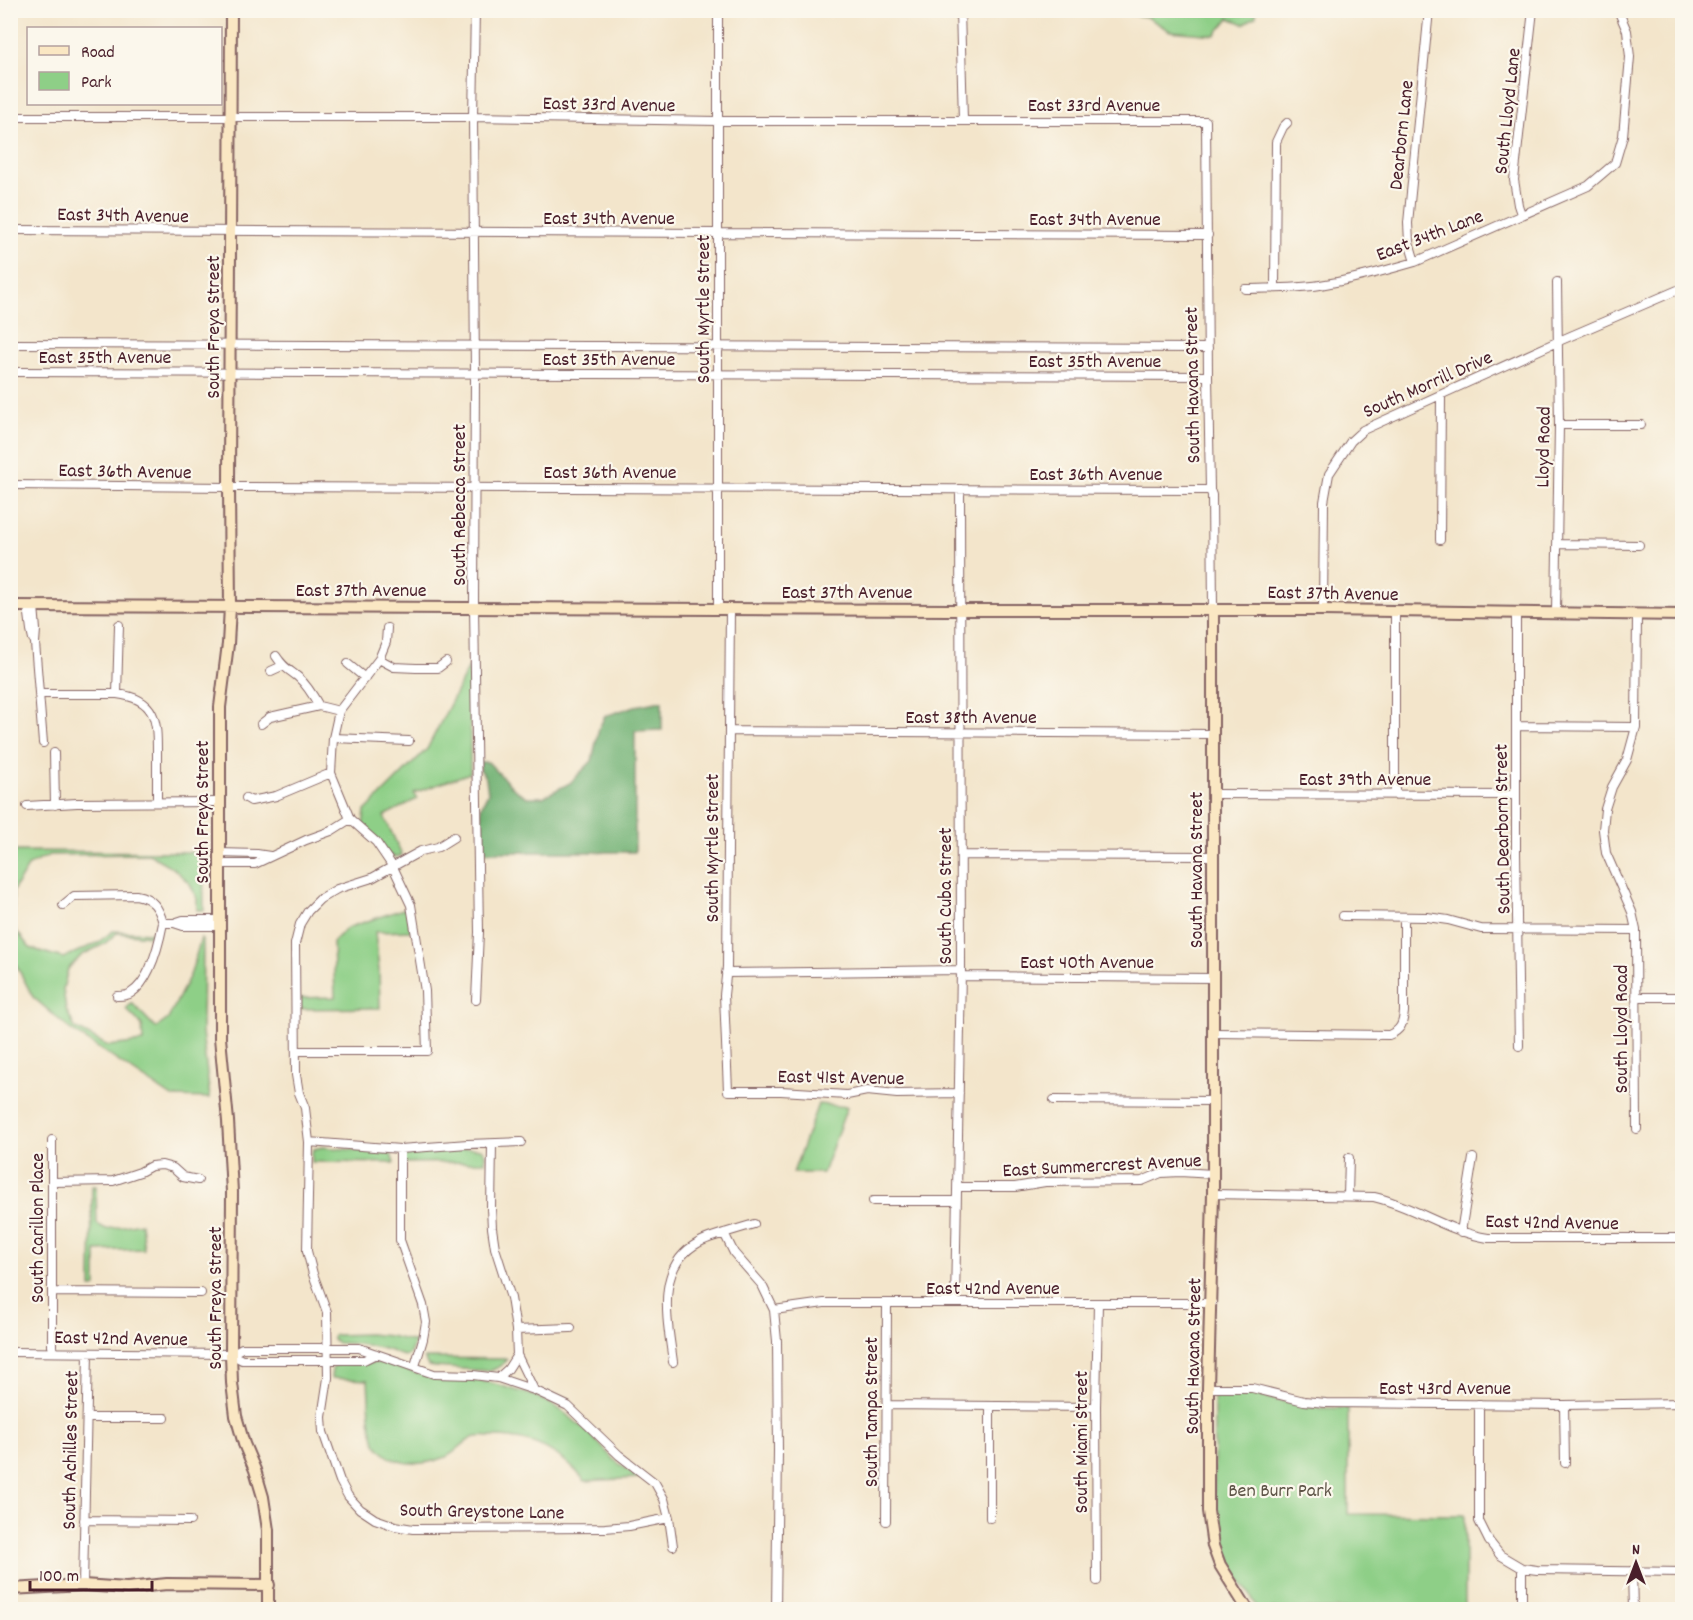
<svg xmlns="http://www.w3.org/2000/svg" width="1693" height="1620" font-family="Dekko,sans-serif">
<rect width="100%" height="100%" fill="#fbf7ec"/>
<filter id="ink" filterUnits="userSpaceOnUse"><feTurbulence type="fractalNoise" baseFrequency=".0167" numOctaves="2"/><feDisplacementMap in="SourceGraphic" scale="12" xChannelSelector="R" yChannelSelector="G"/><feConvolveMatrix kernelMatrix="1 2 1 2 8 2 1 2 1" color-interpolation-filters="sRGB"/></filter>
<filter id="wash" filterUnits="userSpaceOnUse"><feTurbulence type="fractalNoise" baseFrequency=".008" numOctaves="4" result="noise"/><feDisplacementMap in="SourceGraphic" scale="24" xChannelSelector="R" yChannelSelector="G"/><feGaussianBlur stdDeviation="1.35" result="paint"/><feColorMatrix in="noise" values="0 0 0 0 0 0 0 0 0 0 0 0 0 0 0 0 0 1.4 0 .05"/><feComposite in="paint" operator="in"/></filter>
<g filter="url(#wash)">
<rect width="100%" height="100%" fill="#f3e5cb"/>
<path fill="#8ecf87" stroke="#6c7759" stroke-width="1.5" d="M1117 10H1256V16L1244 24 1229 18 1215 35 1170 31 1147 17 1117 12Z
M470 665V773L414 793 417 799 384 816 402 855C396 858 393 857 387 854L363 825 365 811 427 749Z
M10 851 203 852 204 910H197V899L190 884 173 868 149 854 50 855 29 865 13 891 14 928 30 948 63 958 97 943 113 931 151 933 150 936 117 933 104 944 82 955 68 969 63 989 66 1009 75 1028 108 1046 143 1042 142 1025 126 1009 132 1003 156 1028 168 1019 191 973 201 938 203 941 202 1032 210 1098 172 1097 71 1030 33 997 13 959 11 946Z
M406 908 411 931 375 932 379 970 380 1008 300 1009V998L335 997 333 942 347 928Z
M818 1104 847 1107 823 1173H793Z
M322 1147 387 1153 391 1154 394 1163 312 1162V1153L314 1149Z
M467 1148C481 1148 486 1147 485 1162L404 1163V1158L409 1153Z
M92 1186H96L97 1224 106 1229 141 1223 144 1249 96 1251V1287H91Z
M369 1334 390 1336 415 1342 409 1355C402 1357 398 1354 391 1351 372 1345 356 1343 337 1343L333 1340V1335Z
M424 1358 507 1359C502 1366 497 1369 489 1371L434 1367 428 1366Z
M338 1363H384L432 1378 471 1379 492 1383 535 1396 555 1406 570 1417 591 1435 613 1459 638 1478 585 1481C561 1452 533 1437 494 1437 488 1437 482 1436 476 1437 465 1439 456 1453 446 1457 415 1469 376 1466 371 1426 369 1411 369 1395 368 1380L331 1378 332 1369Z
M1221 1392 1251 1394 1299 1405 1317 1408H1348V1514L1465 1515V1609H1258L1249 1593 1239 1579 1233 1575 1226 1565 1225 1554 1218 1532 1217 1513 1214 1503V1396Z"/>
<path fill="#72b274" stroke="#5e6850" stroke-width="1.5" d="M662 701V730L635 731V852H482L481 807 488 793 486 779 480 769V762H488L515 790 527 797H543L570 783 592 761 599 728 605 716 635 706Z"/>
</g>
<g filter="url(#ink)">
<g fill="none" stroke-linecap="round" stroke-linejoin="round">
<g stroke="#856463" stroke-width="10">
<path id="street" d="M475 10 473 117 475 374 474 607 479 932 476 1000
M960 10 963 120
M10 117H473L718 121H1206L1208 376 1210 490 1212 495 1213 609
M1521 214 1518 205 1514 180 1533 10
M10 230 1208 235
M1415 262 1409 242 1408 223 1429 10
M1275 288 1276 142 1283 127 1287 123
M1245 289C1270 288 1295 289 1320 285 1352 280 1384 271 1415 262L1588 186 1615 163 1623 136 1630 57 1627 31 1618 10
M10 344 1208 348
M10 372 1208 376
M1559 425H1641
M10 485 229 487 1210 490
M1440 540 1441 396
M1557 544 1639 545
M28 606 31 630 33 639
M34 606 36 630 35 643 43 743
M718 608V10
M730 609 727 967 724 995 728 1091H781L847 1095 867 1091 897 1094 959 1093
M1323 610 1324 502 1329 474 1351 441 1363 430 1559 341 1680 289
M1395 611V794
M1516 613V852L1519 1046
M1556 613 1559 425 1557 282
M1637 614 1636 727 1627 760 1612 787 1605 809 1603 830 1606 853 1632 912 1636 930 1637 1129
M276 656C283 667 288 669 298 677 307 685 313 695 319 706L339 711
M379 659 394 667 416 668H438L446 662
M348 664 365 678
M271 671 282 666
M40 694H117C158 699 157 722 157 756 157 771 157 787 157 802
M117 694 119 625
M261 724 270 717 319 706
M1516 726 1636 727
M729 731 1214 734
M333 738 409 741
M54 753 55 805
M1214 794 1516 795
M246 798 251 801 276 796 331 773
M27 806 77 803 219 802
M454 837 438 847 421 851 372 878 337 889 320 899 308 911 300 924 295 944 296 1075 299 1093 305 1108 309 1142 307 1251 313 1274 327 1312 328 1378 322 1417 323 1432 340 1481 348 1496 360 1509 375 1519 395 1526 413 1529 605 1528 629 1526 669 1518
M219 853 257 854 270 856
M961 855 1213 856
M219 864H255L306 840 331 831 350 819
M63 905 74 896 136 895C153 898 159 908 163 923H174L183 920H219
M1343 916 1427 917 1448 920 1481 929 1636 930
M174 923 183 926H219
M726 973 961 970
M961 976 1213 978
M117 996C122 996 127 996 131 993 150 981 159 944 163 923
M1636 997H1682
M1214 1033 1389 1035C1401 1030 1403 1024 1404 1012V917
M297 1051H427L425 991 411 905 393 867 376 842 350 819 331 773 333 738 339 711 379 659 386 642 387 628
M1054 1100 1213 1101
M52 1140V1346L55 1352
M309 1142 400 1149 468 1144 521 1142
M492 1144 491 1208 492 1228 495 1248 511 1298 516 1330 517 1355 534 1390
M400 1149V1240L423 1305 426 1322 423 1339 415 1366
M52 1182 113 1181 140 1172 151 1166 162 1165 173 1168 183 1177 198 1180
M957 1187H1015L1045 1182 1142 1181 1161 1173 1180 1172 1213 1174
M1213 1194 1374 1197C1414 1206 1448 1232 1488 1238H1682
M1348 1196 1349 1158
M873 1201H955
M754 1224 724 1233 734 1253 762 1285 774 1310 777 1341 778 1451 776 1610
M1461 1232 1473 1158
M53 1292 201 1293
M955 1303 961 970 960 489
M774 1310 824 1303H1212
M516 1330 571 1328
M10 1352 231 1354 242 1360H364L376 1354
M231 1354 242 1348H359L434 1374 473 1375 498 1378 534 1390 568 1406 619 1455 655 1483 664 1499 669 1518 673 1546
M673 1362C668 1322 654 1267 698 1243 706 1238 716 1236 724 1233
M498 1378 508 1369 517 1355
M1208 1388H1252L1304 1401 1326 1403 1564 1405 1682 1403
M1479 1404V1521L1489 1541 1500 1555 1522 1568 1537 1570 1682 1572
M887 1405 1096 1407
M1564 1405 1565 1463
M87 1418H165
M990 1518V1407
M84 1520 190 1521
M886 1521 887 1303
M1522 1568V1610
M1632 1571 1633 1610
M1097 1581 1096 1407 1098 1303
M83 1585 88 1353
M533 1610V1609"/>
</g>
<g stroke="#856463" stroke-width="14">
<path id="secondary" d="M231 10 229 487 230 607 228 644 220 707V1038L228 1121 232 1192 231 1354 232 1383 236 1416 244 1444 255 1470 263 1497 268 1530V1610
M10 606 951 610H1323L1682 615
M1213 609V1194L1208 1388V1511L1213 1546 1220 1565 1248 1610
M10 1589 83 1585 127 1588 167 1584 269 1585"/>
</g>
<use href="#street" stroke="#fff" stroke-width="8"/>
<use href="#secondary" stroke="#fae7c3" stroke-width="10"/>
</g>
</g>
<g text-anchor="middle" stroke-width="4.5" stroke-linejoin="round" paint-order="stroke">
<g font-size="20" fill="#4a1f2b" stroke="#fbf7ec">
<text transform="translate(609 103) rotate(1)" y="7">East 33rd Avenue</text>
<text x="1094" y="111">East 33rd Avenue</text>
<text transform="translate(1506 111) rotate(-84)" y="7">South Lloyd Lane</text>
<text transform="translate(1400 135) rotate(-84)" y="7">Dearborn Lane</text>
<text transform="translate(123 214) rotate(1)" y="7">East 34th Avenue</text>
<text x="609" y="224">East 34th Avenue</text>
<text x="1095" y="225">East 34th Avenue</text>
<text transform="translate(1429 234) rotate(-21)" y="7">East 34th Lane</text>
<text transform="translate(702 309) rotate(-90)" y="7">South Myrtle Street</text>
<text transform="translate(212 327) rotate(-90)" y="7">South Freya Street</text>
<text x="105" y="363">East 35th Avenue</text>
<text x="609" y="365">East 35th Avenue</text>
<text x="1095" y="367">East 35th Avenue</text>
<text transform="translate(1427 383) rotate(-24)" y="7">South Morrill Drive</text>
<text transform="translate(1191 385) rotate(-91)" y="7">South Havana Street</text>
<text transform="translate(1542 447) rotate(-89)" y="7">Lloyd Road</text>
<text transform="translate(125 470) rotate(1)" y="7">East 36th Avenue</text>
<text x="610" y="478">East 36th Avenue</text>
<text x="1096" y="480">East 36th Avenue</text>
<text transform="translate(458 505) rotate(-90)" y="7">South Rebecca Street</text>
<text x="361" y="596">East 37th Avenue</text>
<text x="847" y="598">East 37th Avenue</text>
<text transform="translate(1333 592) rotate(1)" y="7">East 37th Avenue</text>
<text x="971" y="723">East 38th Avenue</text>
<text x="1365" y="785">East 39th Avenue</text>
<text transform="translate(201 812) rotate(-90)" y="7">South Freya Street</text>
<text transform="translate(1501 829) rotate(-91)" y="7">South Dearborn Street</text>
<text transform="translate(711 848) rotate(-90)" y="7">South Myrtle Street</text>
<text transform="translate(1195 870) rotate(-90)" y="7">South Havana Street</text>
<text transform="translate(944 896) rotate(-90)" y="7">South Cuba Street</text>
<text x="1087" y="968">East 40th Avenue</text>
<text transform="translate(1620 1029) rotate(-90)" y="7">South Lloyd Road</text>
<text transform="translate(841 1076) rotate(1)" y="7">East 41st Avenue</text>
<text transform="translate(1102 1164) rotate(-3)" y="7">East Summercrest Avenue</text>
<text transform="translate(1552 1221) rotate(1)" y="7">East 42nd Avenue</text>
<text transform="translate(36 1228) rotate(-90)" y="7">South Carillon Place</text>
<text x="993" y="1294">East 42nd Avenue</text>
<text transform="translate(214 1298) rotate(-90)" y="7">South Freya Street</text>
<text transform="translate(121 1337) rotate(1)" y="7">East 42nd Avenue</text>
<text transform="translate(1192 1356) rotate(-89)" y="7">South Havana Street</text>
<text x="1445" y="1394">East 43rd Avenue</text>
<text transform="translate(870 1412) rotate(-90)" y="7">South Tampa Street</text>
<text transform="translate(1080 1442) rotate(-90)" y="7">South Miami Street</text>
<text transform="translate(69 1450) rotate(-89)" y="7">South Achilles Street</text>
<text transform="translate(482 1510) rotate(1)" y="7">South Greystone Lane</text>
</g>
<g font-size="20" fill="#5e5447" stroke="#fbf7ec">
<text x="1280" y="1496">Ben Burr Park</text>
</g>
</g>
<rect width="1693" height="1620" fill="none" stroke="#fbf7ec" stroke-width="36"/>
<rect x="27" y="27" width="195" height="78" fill="#fbf7ec" stroke="#b4a19f" stroke-width="1.5"/>
<rect x="39" y="46" width="30" height="9" fill="#fae7c3" stroke="#b4a19f" stroke-width="1.5"/>
<text x="81" y="57" font-size="18" fill="#4a1f2b">Road</text>
<rect x="39" y="72" width="30" height="18" fill="#8ecf87" stroke="#b4a19f" stroke-width="1.5"/>
<text x="81" y="87" font-size="18" fill="#4a1f2b">Park</text>
<g transform="translate(1636 1563)" stroke="#fbf7ec" stroke-width="4.5" paint-order="stroke">
<path d="M0-4.5L10 22L0 15L-10 22Z" fill="#4a1f2b"/>
<text y="-9" font-size="16" font-weight="bold" text-anchor="middle" fill="#4a1f2b">N</text>
</g>
<path d="M30 1581v9h122v-9" fill="none" stroke="#4a1f2b" stroke-width="3"/>
<text x="39" y="1581" font-size="18" fill="#4a1f2b" stroke="#fbf7ec" stroke-width="4.5" paint-order="stroke">100 m</text>
</svg>
